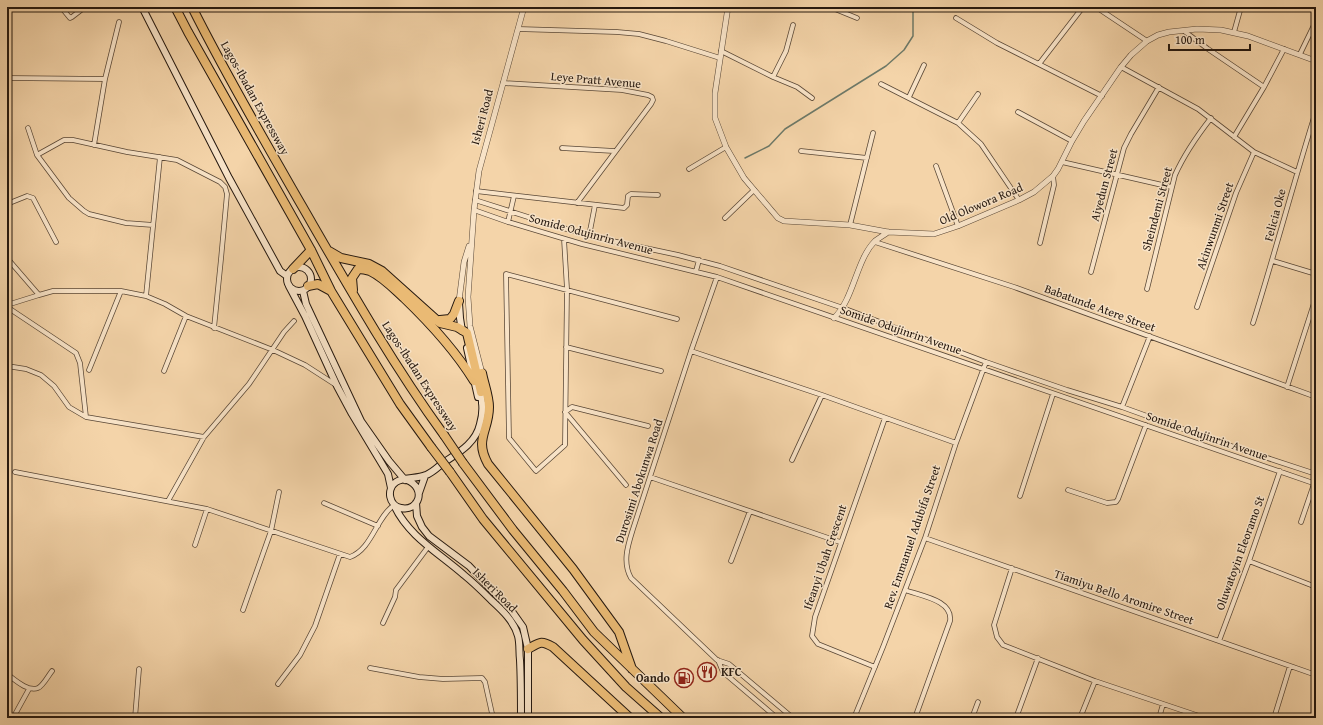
<svg xmlns="http://www.w3.org/2000/svg" width="1323" height="725" font-family="'Gentium Book Plus',serif">
<rect width="100%" height="100%" fill="#f4d4a9"/>
<filter id="stains"><feTurbulence type="fractalNoise" baseFrequency=".005" numOctaves="4"/><feColorMatrix values="0 0 0 0 .2 0 0 0 0 .09 0 0 0 0 .02 0 0 0 .5 -.17"/></filter>
<radialGradient id="worn" r=".72"><stop offset=".6" stop-color="#630" stop-opacity="0"/><stop offset="1" stop-color="#630" stop-opacity=".3"/></radialGradient>
<g fill="none" stroke-linecap="round" stroke-linejoin="round">
<path stroke="#6d7968" stroke-width="1.5" d="M745 158 769 146 785 129 886 66 904 50 913 36V7"/>
<g stroke="#594736" stroke-width="5.5">
<path id="minor" d="M61 7 70 18 72 17 85 7
M830 7 857 18
M1096 7 1147 41
M956 18 997 43 1102 96
M518 29 617 32 639 34 666 41 720 58
M1184 31 1208 49 1264 87
M1234 32 1241 7
M721 51 773 77 797 87 812 98
M1300 54 1316 21
M1039 64 1083 7
M1121 67 1198 109 1254 152 1297 172
M773 77 786 51 793 25
M7 78 105 79
M503 83 622 90 648 95 652 97 653 100 651 104 577 203
M881 84 958 123 981 144 1019 200
M909 97 924 65
M1018 112 1072 141
M958 123 978 94
M28 128 37 155 69 198 84 211 89 214 126 223 153 225
M1234 137 1264 87 1284 49
M94 145 105 79 119 22
M562 148 614 151
M801 151 867 158
M37 155 64 140H73L127 152 177 160 220 182 225 187 227 194 221 259 214 328
M1062 162 1171 187
M936 166 958 226
M689 169 726 147
M476 191 624 208 627 205 628 196 631 194 658 195
M475 200 553 225 598 238 678 255 720 266 843 308 986 362 1067 390 1122 407 1219 442 1316 474
M7 204 27 196 33 198 56 242
M474 210 508 222 582 244 717 277 1316 484
M725 218 754 190
M508 222 514 196
M850 225 873 133
M589 236 595 205
M564 239 567 289 565 445 536 471 509 438 506 274 677 319
M875 242 1014 287 1316 397
M1040 243 1054 185 1053 176
M7 258 39 295
M1273 261 1316 274
M696 271 699 260
M1091 272 1124 148 1131 134 1159 87
M717 277 691 351 633 529C628 545 622 562 631 578L717 660 729 664 793 718
M1147 289 1175 175C1184 155 1197 136 1211 118
M146 296 160 157
M7 305 39 295 53 291H121L146 296 165 304 186 316 273 350 305 365 336 385
M7 307 76 353 80 363 86 417
M1197 307 1236 193 1254 152
M1253 323C1275 253 1294 181 1316 111
M566 347 661 371
M691 351 822 395 956 443
M7 366 26 369 41 375 54 386 69 407 86 417 204 437
M89 370 121 291
M164 371 186 316
M1287 387 1316 297
M1122 407 1150 336
M792 460 822 395
M15 472 207 509 350 557C372 549 376 518 394 505
M650 477 840 542
M626 485 565 412 572 407 648 426
M1068 490 1107 503 1116 502 1118 499 1146 425
M1020 496 1053 394
M168 501 204 437 249 384 284 332 294 321
M324 503 378 526
M1301 522 1314 484
M925 538 1316 675
M195 545 207 509
M731 561 750 511
M1249 561 1316 587
M1012 568 994 625 997 637 1003 645 1095 681 1205 718
M905 590C921 596 953 600 950 621L915 718
M243 610 271 531 279 492
M383 623 395 597 396 590 428 547
M1219 641 1249 561 1280 471
M718 660 723 672 777 718
M875 667 818 644 812 636 815 617 885 418
M370 668 419 677 443 679 482 678 485 682 493 718
M7 674C15 680 28 692 38 688 43 686 48 676 52 671
M278 684 300 655 315 626 340 554
M13 718 29 689
M135 718 139 669
M854 718 883 647 925 538 956 443 986 362
M972 718 978 702
M1016 718 1038 658
M1080 718 1095 681
M1159 718 1163 704
M1274 718 1290 666"/>
</g>
<g stroke="#594736" stroke-width="6">
<path id="tertiary" d="M728 7 715 93V118L726 147 744 178 772 211 778 218 784 221 850 225 888 232 934 234 958 226 1019 200 1034 192 1053 176 1058 169 1072 141 1084 121 1121 67 1131 55 1147 41 1158 35 1169 32 1197 29 1221 30 1248 36 1316 61
M459 301 464 262 469 246
M834 318C854 299 856 260 875 241 879 238 884 235 888 232
M482 373 470 326 468 297 474 210 479 171 524 7"/>
</g>
<g stroke="#25180f" stroke-width="8">
<path id="secondary" d="M142 7 229 178 280 271 287 276
M287 279a12 12 0 1 1 24 0a12 12 0 1 1-24 0Z
M289 286 305 316 337 386 352 414 388 474 391 488
M303 291 306 304 361 421 389 461 405 480
M459 303 460 318 462 331
M467 348 478 397
M407 480C427 488 419 512 401 508 389 506 386 489 396 482 403 477 417 479 426 475 432 473 438 467 443 463 458 453 476 443 480 424 482 417 483 410 482 403 482 398 480 393 481 388
M419 493 425 476
M416 503 417 516 422 527 429 536 469 566 511 610 523 627 528 649V718
M394 505C408 536 439 553 464 575 474 583 482 591 491 600 502 610 514 621 518 636 520 643 519 652 520 660 521 679 521 699 521 718"/>
</g>
<g stroke="#25180f" stroke-width="10">
<path id="motorway" d="M175 7 188 32 311 250 331 291 400 404 431 447
M192 7C226 75 264 140 302 206 347 284 391 362 444 435
M329 251 341 258 369 264 382 271 440 323 457 327 467 333 481 392
M293 269 311 250
M308 286 318 284 331 291
M353 290 352 278 358 269C363 269 367 270 370 271 383 277 394 289 404 298 430 323 455 350 474 381
M440 320 450 319 454 314 459 301
M482 373C484 384 489 396 489 407 489 431 474 439 488 464L573 569 619 632 632 669
M463 463 513 530 563 591 594 632 683 718
M450 472 483 519 583 640 626 687 661 718
M528 649C540 642 541 640 553 647L630 718"/>
</g>
<use href="#minor" stroke="#f8e3c7" stroke-width="4"/>
<use href="#tertiary" stroke="#f8e3c7" stroke-width="5"/>
<use href="#secondary" stroke="#f8e3c7" stroke-width="6"/>
<use href="#motorway" stroke="#eaba74" stroke-width="8"/>
<g stroke="#25180f" stroke-width="10" stroke-linecap="butt">
<path id="motorway-bridge" d="M444 435 463 463
M431 447 450 472"/>
</g>
<use href="#motorway-bridge" stroke="#eaba74" stroke-width="8"/>
</g>
<defs>
<g id="restaurant-ring" transform="scale(1)"><circle r="9.5" fill="#f8e3c7" stroke="#8f2418" stroke-width="1.5"/><path d="M-5-6h1v4h1v-4h1v4h1v-4h1v5L-1.5 .5V6h-2V.5L-5-1ZM5-6V6H3V1.5H1.5Q1.5-4 5-6Z" fill="#8f2418"/></g>
<g id="fuel-ring" transform="scale(1)"><circle r="9.5" fill="#f8e3c7" stroke="#8f2418" stroke-width="1.5"/><path d="M-5.5-6h7V0h2V4h1.3V-2.5L3-4.5l.8-.8L6-3V5H2.5V1h-1V6h-7ZM-4.2-4.7v3.2H.2V-4.7Z" fill="#8f2418"/></g>
</defs>
<g fill-rule="evenodd">
<use href="#restaurant-ring" x="707" y="672"/>
<use href="#fuel-ring" x="684" y="678"/>
</g>
<g text-anchor="middle" stroke-width="3" stroke-linejoin="round" paint-order="stroke">
<g font-size="12" fill="#25180f" stroke="#f8e3c7">
<text transform="translate(596 80) rotate(5)" y="4">Leye Pratt Avenue</text>
<text transform="translate(255 98) rotate(61)" y="4">Lagos-Ibadan Expressway</text>
<text transform="translate(482 117) rotate(-75)" y="4">Isheri Road</text>
<text transform="translate(1104 185) rotate(-75)" y="4">Aiyedun Street</text>
<text transform="translate(981 204) rotate(-23)" y="4">Old Olowora Road</text>
<text transform="translate(1157 209) rotate(-75)" y="4">Sheindemi Street</text>
<text transform="translate(1275 215) rotate(-75)" y="4">Felicia Oke</text>
<text transform="translate(1215 226) rotate(-71)" y="4">Akinwunmi Street</text>
<text transform="translate(591 234) rotate(15)" y="4">Somide Odujinrin Avenue</text>
<text transform="translate(1100 308) rotate(20)" y="4">Babatunde Atere Street</text>
<text transform="translate(901 330) rotate(19)" y="4">Somide Odujinrin Avenue</text>
<text transform="translate(420 376) rotate(57)" y="4">Lagos-Ibadan Expressway</text>
<text transform="translate(1207 436) rotate(19)" y="4">Somide Odujinrin Avenue</text>
<text transform="translate(639 481) rotate(-72)" y="4">Durosimi Abokunwa Road</text>
<text transform="translate(912 537) rotate(-71)" y="4">Rev. Emmanuel Adubifa Street</text>
<text transform="translate(1240 553) rotate(-70)" y="4">Oluwatoyin Eleoramo St</text>
<text transform="translate(825 557) rotate(-71)" y="4">Ifeanyi Ubah Crescent</text>
<text transform="translate(495 590) rotate(45)" y="4">Isheri Road</text>
<text transform="translate(1124 597) rotate(19)" y="4">Tiamiyu Bello Aromire Street</text>
</g>
<g font-size="12" font-weight="bold" fill="#25180f" stroke="#f8e3c7" text-anchor="start">
<text x="721" y="676">KFC</text>
<text x="670" y="682" text-anchor="end">Oando</text>
</g>
</g>
<rect width="1323" height="725" fill="none" stroke="#f4d4a9" stroke-width="24"/>
<rect x="8" y="8" width="1307" height="709" fill="none" stroke="#25180f" stroke-width="2"/>
<rect x="12" y="12" width="1299" height="701" fill="none" stroke="#25180f"/>
<path d="M1169 44v6h81v-6" fill="none" stroke="#25180f" stroke-width="2"/>
<text x="1175" y="44" font-size="12" fill="#25180f" stroke="#f8e3c7" stroke-width="3" paint-order="stroke">100 m</text>
<rect width="100%" height="100%" filter="url(#stains)"/>
<rect width="100%" height="100%" fill="url(#worn)"/>
</svg>
